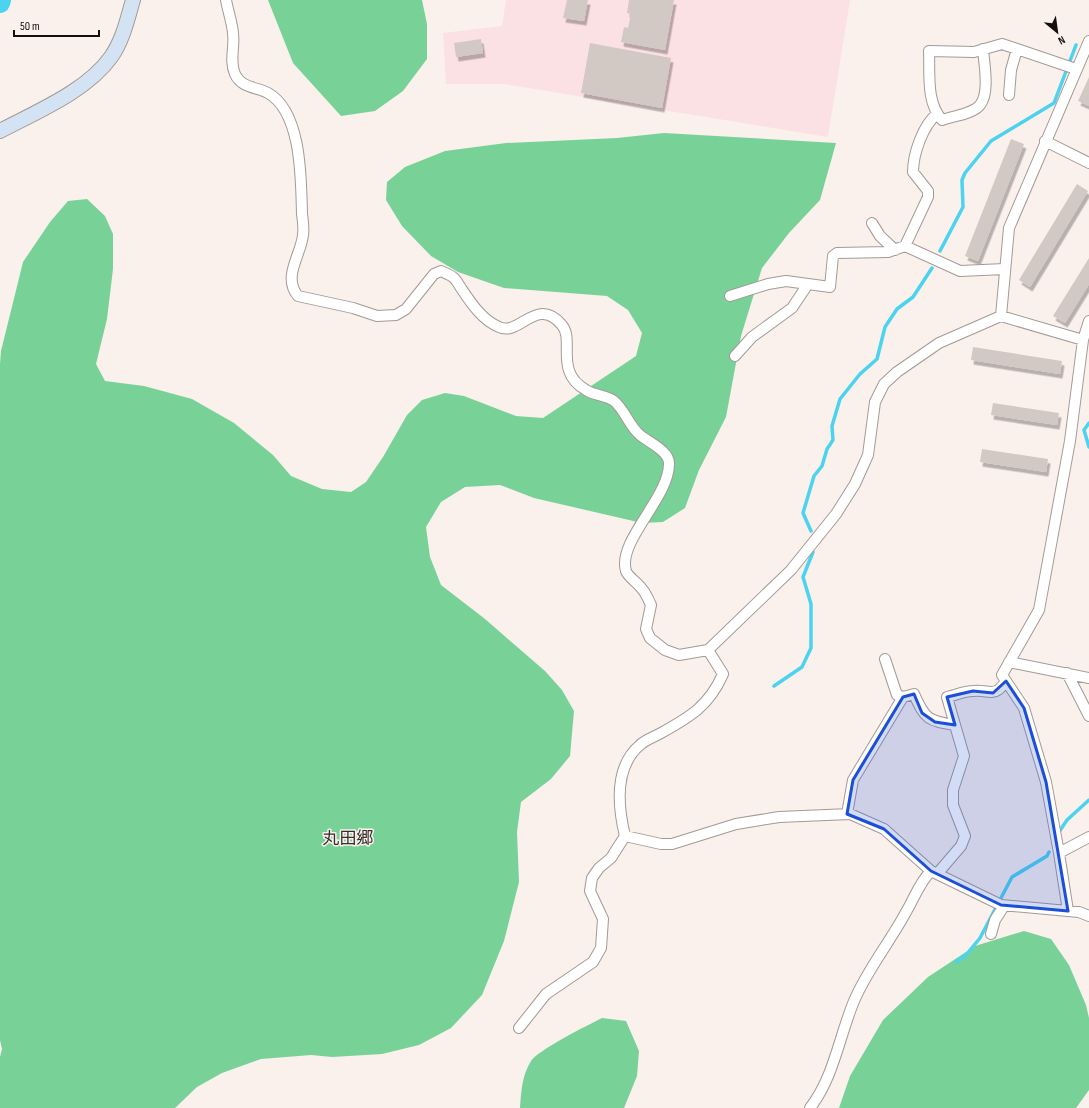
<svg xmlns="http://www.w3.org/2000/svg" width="1089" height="1108" font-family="'Sofia Sans Condensed','Noto Sans JP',sans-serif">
<defs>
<filter id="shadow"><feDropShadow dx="2.5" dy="4.5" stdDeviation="0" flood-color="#0004"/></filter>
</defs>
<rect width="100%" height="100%" fill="#faf0ec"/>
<path fill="#fce1e4" d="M506 0H850L828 137 504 84H446L443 33 502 26Z"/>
<path fill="#78d298" d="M268 0H422L427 24V59L403 91 375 111 341 116 293 63Z
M664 133 836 143 820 200 789 233 762 268 741 336 726 417 699 470 685 508 663 522 642 523 534 498 500 485 465 487 441 502 426 527 430 557 441 585 485 619 545 671 562 690 574 711 570 756 551 779 521 802 517 832 519 882 504 941 482 995 451 1028 419 1045 382 1054 332 1057 311 1055 261 1059 222 1073 197 1087 175 1108H0V1057L2 1049 0 1040V364L1 351 23 262 50 222 68 201 87 199 105 216 113 234V269L107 319 96 364 105 381 144 386 192 399 234 423 273 455 291 476 322 489 351 492 366 482 383 457 407 415 422 400 445 393 464 396 516 416 543 418 636 356 642 333 628 310 607 296 504 288 458 272 431 256 402 226 386 200 387 182 405 167 445 151 506 143 617 138Z
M1024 931 1051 939 1069 965 1086 1005 1089 1018V1090L1076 1108H839L850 1076 883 1020 928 977 975 946Z
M602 1018 626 1021 639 1051 637 1076 624 1108H520C521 1092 522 1075 531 1061 538 1050 588 1025 602 1018Z"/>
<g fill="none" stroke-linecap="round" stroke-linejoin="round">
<path stroke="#4bd3f0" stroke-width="3.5" d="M940 251 963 207 962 180 965 173 991 141 1054 103 1076 45
M1089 423 1084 430 1089 447
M811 531 803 513 814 476 822 466 827 449 833 440 832 426 840 399 860 374 877 359 885 327 897 309 913 297 932 268
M774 686 802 667 811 648V604L803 577 813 552
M1059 832 1067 820 1089 800
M956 962 966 955 980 938 1012 877 1047 856 1049 852"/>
<path stroke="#4bd3f0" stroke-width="20" d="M0 3 1 0"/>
</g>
<path fill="#d2c9c5" filter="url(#shadow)" d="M567 0H588L584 21 563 18Z
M629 0H674L665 50 621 42 624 27 628 28 631 14 627 13Z
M481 39 483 53 456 57 454 43Z
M590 43 671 58 662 108 581 93Z
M1089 77V106L1078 101Z
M1011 139 1024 144 978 261 965 256Z
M1077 184 1088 191 1030 287 1019 280Z
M1089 258V284L1065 323 1053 316Z
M973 347 1062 361 1060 374 971 360Z
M993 403 1059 413 1057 425 991 415Z
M982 449 1048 459 1046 472 980 462Z"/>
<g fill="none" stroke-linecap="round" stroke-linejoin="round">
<g stroke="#a39a96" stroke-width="12">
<path id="street" d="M226 0C228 11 232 22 233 33 235 47 229 60 235 74 241 88 257 87 268 93 302 112 301 180 302 214 303 221 304 229 303 235 301 255 282 277 298 296L353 308 377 316 396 315 406 309 434 274 441 271C445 273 451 275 454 278 457 281 459 285 461 288 471 303 482 320 499 327 519 337 536 296 561 324 576 339 553 371 586 390 595 396 606 395 614 401 625 410 629 426 640 435 648 442 670 451 669 464 669 498 617 541 626 571 628 577 638 583 642 589 646 593 648 599 651 605L646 629 650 638 665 650 679 655 708 650 791 570 836 514 855 484 868 455 875 402 884 384 897 372 939 343 1001 316 1083 340
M983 49C984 63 990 93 980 105 973 114 953 116 942 120 926 102 930 74 929 51L974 52 1002 44 1017 49
M1009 95 1011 70 1017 49 1076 69
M1045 141 1089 163
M872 223 880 236 895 250
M905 246 928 197V191L913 172C913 154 923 125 937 114
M730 296 768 284 786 281 830 287 833 256 837 253 888 252 905 246 960 271 1005 269
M1001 316 1009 228 1089 41
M735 356 752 337 792 308 808 284
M885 659 897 695 903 697 914 694C925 719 928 721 955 725L964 756 953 790V805L965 836 961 846 937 874
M1009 662 1089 678
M1067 673 1089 716
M955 725 947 697C956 695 964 691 973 691 990 689 994 699 1006 681
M847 814 853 780 903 697
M625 836 661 844H672L736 824 779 817 850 814 884 829 931 871 1001 905 1079 912 1089 916
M1059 853 1089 837
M1068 911 1059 853 1046 782 1024 708 1002 675 1039 610 1070 441 1083 340 1089 321
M991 934 995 920 1004 906
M519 1028 546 994 593 962 601 948 603 919 590 891 592 878 599 868 611 858 625 836C618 807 614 767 640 745 645 740 654 737 661 733 690 717 709 706 723 674L708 650
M810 1108C834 1077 839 1037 854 1001 867 970 890 942 906 912 915 897 919 883 931 871"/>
</g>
<g stroke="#a39a96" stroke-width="16">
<path id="secondary" d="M0 131C36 112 87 91 111 57 123 40 127 20 133 0"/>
</g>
<use href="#street" stroke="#fff" stroke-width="10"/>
<use href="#secondary" stroke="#d4e3f3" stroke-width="14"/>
</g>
<path fill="#1d4ed8" fill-opacity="0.2" stroke="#1d4ed8" stroke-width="3" stroke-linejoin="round" d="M1006 681 1024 708 1046 782 1068 911 1001 905 931 871 884 829 847 814 853 780 903 697 914 694 922 713 935 722 955 725 947 697 973 691 993 693Z"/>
<g text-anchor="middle" stroke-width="3" stroke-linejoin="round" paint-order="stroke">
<g font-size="17" fill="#352e2b" stroke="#faf0ec">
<text x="348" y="844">丸田郷</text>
</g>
</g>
<g transform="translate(1057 32) rotate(151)" stroke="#faf0ec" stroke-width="3" paint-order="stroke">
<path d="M0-3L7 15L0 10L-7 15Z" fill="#130f0e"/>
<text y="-6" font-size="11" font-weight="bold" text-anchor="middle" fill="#130f0e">N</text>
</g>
<path d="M14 30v6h85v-6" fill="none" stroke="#130f0e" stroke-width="2"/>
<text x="20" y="30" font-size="12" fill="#130f0e" stroke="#faf0ec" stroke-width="3" paint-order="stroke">50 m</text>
</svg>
